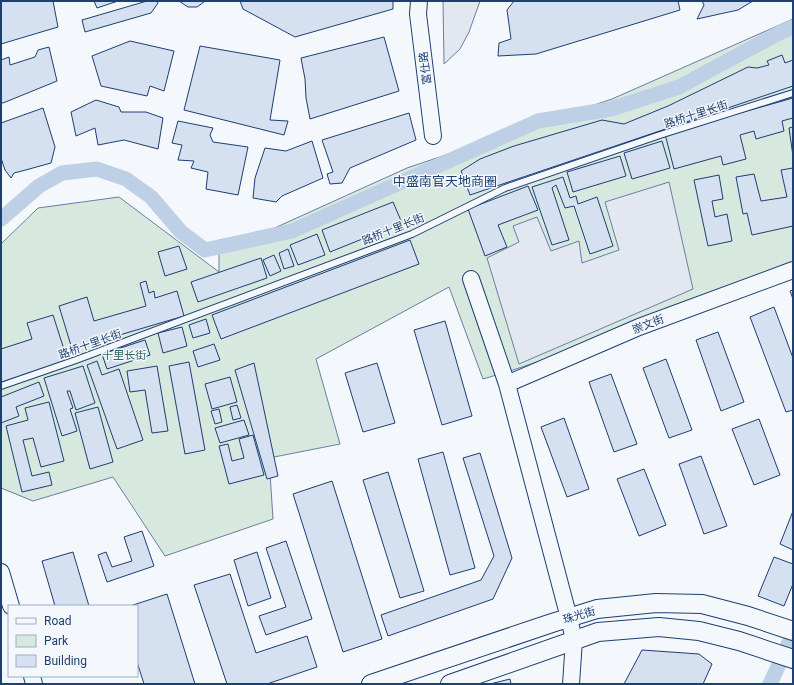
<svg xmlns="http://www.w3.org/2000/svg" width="794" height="685" font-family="Roboto,'Noto Sans SC',sans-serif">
<rect width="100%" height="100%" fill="#f4f7fb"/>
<path fill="#d7e8df" stroke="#687fa3" d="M793 19V277L513 370 483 379 449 287 316 359 340 444 269 458 273 519 165 556 113 477 33 501 1 488V244L38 208 119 197 219 272V240L268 231 407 168 612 99Z"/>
<path fill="#e3e8f0" stroke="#687fa3" d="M443 1H480L469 32 460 49 444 64Z
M669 182 693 289 519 364 487 258 519 242 513 226 537 217 551 251 579 241 582 263 619 250 605 202Z"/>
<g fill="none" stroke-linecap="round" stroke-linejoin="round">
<path stroke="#bed0e5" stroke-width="15" d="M1 219 39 186 62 173 97 169 126 179 151 197 181 232 205 250 292 231 538 121 611 109 679 87 779 33 793 27
M770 684 793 634"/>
</g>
<path fill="#d5e0f0" stroke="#1d3f73" d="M1 1H53L58 27 1 44Z
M94 1H118L97 8Z
M147 1H157L158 3 151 13 85 32 82 20Z
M179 1H205L204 2 197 7H188Z
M240 1H393V9L295 37 243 9Z
M514 1H678L680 10 536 54 498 56 499 43 511 39 507 10Z
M702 1H753L738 10 697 19 704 5Z
M384 37 399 91 310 119 306 98 305 79 301 58Z
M130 41 174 51 164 91 150 86 147 96 101 86 92 56Z
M200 46 280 60 270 120 288 121 284 135 184 110Z
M49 47 57 81 3 103 1 102V60L9 57 10 65 35 57 38 50Z
M782 55 785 63 793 60V86L470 195 461 171 480 159 514 146 602 120 624 124 668 106 748 67 757 68 769 65 767 61Z
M793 98V118L782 121 784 131 756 139 754 131 740 135 746 159 723 165 721 156 674 169 665 134Z
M96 100 119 107 121 112H146L163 118 158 149 124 140 98 145 95 128 76 136 71 112Z
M43 108 55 147 51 163 22 171 14 173 11 178 5 170 1 158V123Z
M409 113 416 140 350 168 342 183 330 184 327 174 333 172 322 140Z
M178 121 213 128 210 135 213 142 248 147 238 195 206 189 208 172 191 168 194 161 178 160 182 145 172 143Z
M793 127V156L789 128Z
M312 141 323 178 282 196 276 202 253 198 255 178 265 148 286 151Z
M662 141 670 168 632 179 624 153Z
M620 156 626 176 573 192 567 172Z
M793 168V226L752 235 747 213 743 214 736 177 754 174 761 201 787 197 781 170Z
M719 175 723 199 712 201 715 217 727 214 732 241 708 246 694 180Z
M563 177 570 198 576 196 578 204 597 197 613 246 590 254 574 206 565 208 556 185 552 188 569 240 552 245 532 187Z
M528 186 538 210 498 225 507 247 485 256 468 209Z
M393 202 402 223 330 252 322 230Z
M317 234 325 255 298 265 290 245Z
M410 240 419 264 221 339 212 315Z
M179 246 187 269 165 276 158 252Z
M288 249 294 266 284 269 279 253Z
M274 255 281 271 270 276 263 260Z
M261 258 267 278 198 302 191 282Z
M146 281 149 293 154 291 155 298 177 291 184 316 72 349 59 306 87 297 94 321 146 306 140 283Z
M793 290V299L790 291Z
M774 307 793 358V410L786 412 750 317Z
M53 315 68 362 1 384V349L32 339 27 323Z
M206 319 210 333 193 338 189 325Z
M445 321 472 416 442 425 414 330Z
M182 327 187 346 163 353 158 333Z
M718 332 744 402 721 411 696 340Z
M145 340 150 355 107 369 102 354Z
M214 344 220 360 198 367 193 351Z
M666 359 692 430 669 438 643 368Z
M97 361 102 375 119 369 143 440 117 449 87 365Z
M189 362 205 450 185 454 169 366Z
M254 363 278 476 267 479 235 370Z
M377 363 395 423 363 432 345 373Z
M83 366 95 403 76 410 70 391H67L73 408 70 409 77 431 62 436 44 378Z
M157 366 168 431 152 433 145 390 130 392 127 371Z
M611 374 637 444 614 452 589 382Z
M230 377 237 402 212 409 205 384Z
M39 382 44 396 16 407 19 416 1 423V397Z
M49 402 64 461 41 467 33 438 23 440 32 476 49 472 52 485 22 492 6 426 28 420 25 408Z
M237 405 241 418 233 420 230 407Z
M98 407 113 462 90 469 75 413Z
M219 409 222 422 215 424 211 411Z
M564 418 589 489 567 497 541 427Z
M759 419 780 475 754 485 732 429Z
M244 420 249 435 220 443 215 428Z
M253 435 264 475 229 484 219 446 228 444 232 461 244 458 239 439Z
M443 452 475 568 450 575 418 459Z
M480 453 512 558 493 599 388 636 381 615 481 580 494 556 463 458Z
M701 456 727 526 704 534 679 464Z
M644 469 666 525 639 536 617 479Z
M388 472 424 591 400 598 363 480Z
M332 481 382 639 343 652 293 494Z
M793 511V550L780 544Z
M142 531 154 566 107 582 98 555 106 552 112 567 132 561 124 537Z
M286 541 312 619 266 635 259 616 286 607 266 548Z
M73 552 89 606H55L42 561Z
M257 552 271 598 248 606 234 560Z
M774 557 793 564V584L784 606 758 596Z
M230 574 256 653 307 636 317 667 267 684H227L194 585Z
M167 594 195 684H144L137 662V606H130Z
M642 650 699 654 712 664 703 684H624Z
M510 679 511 684H490Z"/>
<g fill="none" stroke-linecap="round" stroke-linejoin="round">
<g stroke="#1d3f73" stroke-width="8">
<path id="service" d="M1 386 76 360 412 234 505 188 660 135 793 93"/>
</g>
<g stroke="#1d3f73" stroke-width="18">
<path id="tertiary" d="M419 1 418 14 433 136
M471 279 507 384 569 618 574 640 571 684
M507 384 639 327 793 270
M1 572 11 606
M32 676 34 684"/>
</g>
<g stroke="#1d3f73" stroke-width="20">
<path id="secondary" d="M371 684 552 623 597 609 656 603 702 604 748 616 793 631
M450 684 598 632 659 627 699 631 739 641 793 659"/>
</g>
<use href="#service" stroke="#f4f7fb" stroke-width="6"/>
<use href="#tertiary" stroke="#f4f7fb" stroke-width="16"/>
<use href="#secondary" stroke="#f4f7fb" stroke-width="18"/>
</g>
<g text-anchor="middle" stroke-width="3" stroke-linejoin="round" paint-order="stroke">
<g font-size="11" fill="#1d3f73" stroke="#f4f7fb">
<text transform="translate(425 68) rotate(-97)" y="4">富仕路</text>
<text transform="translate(696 114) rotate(-18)" y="4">路桥十里长街</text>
<text transform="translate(393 229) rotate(-22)" y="4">路桥十里长街</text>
<text transform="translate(648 324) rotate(-21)" y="4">崇文街</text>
<text transform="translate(90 344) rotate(-20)" y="4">路桥十里长街</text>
<text transform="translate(579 615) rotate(-16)" y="4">珠光街</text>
</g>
<g font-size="11" fill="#2c6c60" stroke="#f4f7fb">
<text x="124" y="359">十里长街</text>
</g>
<g font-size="13" fill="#1d3f73" stroke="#f4f7fb">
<text x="445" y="186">中盛南官天地商圈</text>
</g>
</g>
<rect width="794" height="685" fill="none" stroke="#1d3f73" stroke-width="4"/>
<rect x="8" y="605" width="130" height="72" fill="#f4f7fb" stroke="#9eadc5"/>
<rect x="16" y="618" width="20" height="6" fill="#f4f7fb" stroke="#9eadc5"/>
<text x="44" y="625" font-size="12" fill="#1d3f73">Road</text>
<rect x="16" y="635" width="20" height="12" fill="#d7e8df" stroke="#9eadc5"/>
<text x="44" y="645" font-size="12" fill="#1d3f73">Park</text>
<rect x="16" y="655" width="20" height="12" fill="#d5e0f0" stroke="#9eadc5"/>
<text x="44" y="665" font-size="12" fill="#1d3f73">Building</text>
</svg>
